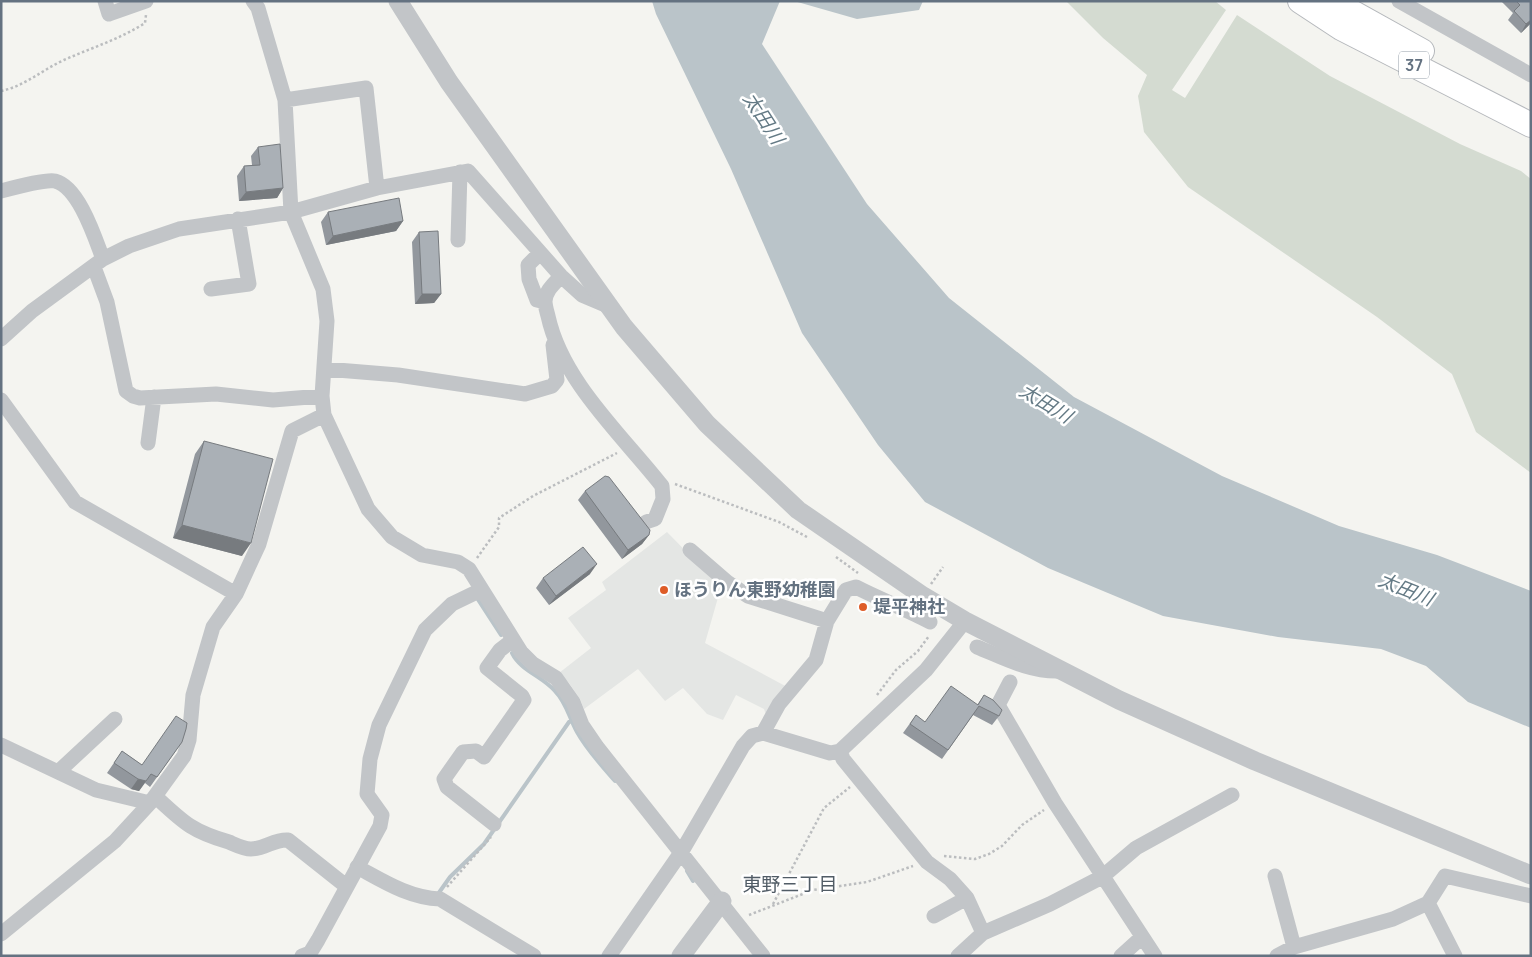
<svg xmlns="http://www.w3.org/2000/svg" width="1532" height="957" font-family="Manrope,'Noto Sans JP',sans-serif">
<rect width="100%" height="100%" fill="#f4f4f0"/>
<path fill="#e4e6e4" d="M667 532 721 587 705 643 789 688 767 718 764 709 736 695 723 720 707 714 683 688 665 701 638 669 584 709 580 699 569 683 559 673 591 648 568 618 606 590 602 582Z"/>
<path fill="#d4dbd1" d="M1066 1H1215L1226 10 1172 90 1185 98 1237 15 1330 76 1460 144 1521 171 1531 179V473L1476 432 1452 374 1377 317 1188 187 1144 132 1138 96 1147 75 1103 38Z"/>
<path fill="#bac4c9" d="M652 1H780L762 44 867 204 949 298 1074 397 1222 476 1339 526 1437 555 1531 591V728L1468 702 1426 666 1381 649 1278 637 1163 616 1048 568 925 502 878 445 802 333 731 169 656 14Z
M794 1H923L919 10 857 19Z"/>
<g fill="none" stroke-linecap="round" stroke-linejoin="round">
<path stroke="#bac4c9" stroke-width="4" d="M477 598 501 635
M512 653C521 671 542 676 555 691 567 703 569 718 577 732 587 750 601 765 615 781
M687 871 693 881
M438 894 450 877 484 844 569 722 572 721"/>
<g stroke="#b5b8bc" stroke-width="26">
<path id="primary" d="M1300 1 1341 28 1531 125
M1332 1 1422 51"/>
</g>
<path stroke="#bbbdbf" stroke-width="2.5" stroke-dasharray="2.5 2.5" stroke-linecap="butt" d="M1 91C25 86 42 70 64 60 91 48 120 39 145 23L146 15
M675 484 779 522 807 537
M836 557 858 573
M477 558 499 527V518L533 496 617 453
M931 584 943 567
M877 695 896 670 918 651 929 636
M944 856 975 859 989 854 1002 846 1022 825 1044 810
M447 887 491 837
M773 904 824 808 850 787
M749 915 813 890 867 882 913 866"/>
<path stroke="#c2c5c8" stroke-width="15" d="M105 1 109 14 146 1
M253 1 258 8 285 100 291 212 323 289 327 321 322 396 324 415 368 509 392 537 422 555 458 562 469 569 521 652 533 664 556 678 573 702 582 725 597 747 763 956
M1399 1 1531 75
M285 100 366 88 377 188
M1 191C12 188 45 179 55 181 79 187 95 238 103 259
M458 240 460 172
M540 253 528 265 529 279 537 300 545 302
M94 267 107 302 126 391 133 396 140 398 216 394 273 400 322 396
M561 276C554 284 546 290 545 301 545 306 547 312 548 316 562 381 622 435 662 486L663 499 655 519 646 522
M211 289 249 284 238 219
M1 339 32 311 103 259 129 246 179 229 291 212 377 188 468 171 561 276 582 295 608 306
M325 369 398 375 525 394 552 386 557 380 553 345
M1 400 75 502 236 594
M148 443 154 397
M690 550 727 582 748 596 827 621 816 660 779 704 763 733
M827 621 846 590 856 587C881 600 906 609 930 622
M977 647C1004 658 1030 672 1059 671
M1010 682 998 705 1055 803 1155 956
M1 745 96 790 150 803
M840 751 843 759 927 862 950 879 967 898 983 933
M58 772 115 719
M155 796C183 822 191 831 229 842 236 845 244 849 251 849 265 849 274 839 288 840L346 886
M494 824 447 787 444 779 463 752 476 751 484 757 524 700 522 696 487 668 500 650 513 640
M357 867C383 881 409 898 440 899L534 956
M1275 876 1294 947
M1428 903 1455 956
M934 916 967 898
M1 934 115 841 150 803 184 756 189 740 193 695 213 627 236 594 259 544 292 431 324 415
M302 956 310 953 318 940 380 826 382 815 367 794 370 759 379 725 425 630 452 604 481 590
M609 956 682 851 743 746 752 736 763 733 830 753 840 751 926 670 965 621
M958 956 983 933 1050 904 1102 877 1136 848 1232 795
M1121 956 1142 937
M1277 956 1294 947 1393 919 1428 903 1445 876 1531 896"/>
<path stroke="#c2c5c8" stroke-width="19" d="M398 1 449 82 624 327 707 424 798 510 923 596 965 621 1119 700 1255 761 1531 875
M681 956 722 901"/>
<use href="#primary" stroke="#fff" stroke-width="24"/>
</g>
<path fill="#92979d" d="M1501 1H1531V23L1521 33 1508 20 1513 13Z
M258 147 283 188 277 198 239 201 237 176 244 166 252 165 251 156Z
M328 212 403 221 396 231 326 245 321 222Z
M419 232 441 294 434 303 415 304 412 242Z
M204 441 242 556 173 538 195 454Z
M585 491 649 535 642 544 622 559 578 500Z
M590 574 549 605 536 588 543 578Z
M984 695 999 716 992 725 973 715 942 759 903 733 916 715 925 722 977 705Z
M182 742 150 787 145 783 139 791 131 789 107 773 122 751 142 765Z"/>
<path fill="#777b7f" d="M1531 20V23L1521 33 1526 24Z
M283 188 277 198 239 201 246 192Z
M403 221 396 231 326 245 333 236Z
M422 294H441L434 303 415 304Z
M182 525 251 543 242 556 173 538Z
M649 535 642 544 622 559 628 550Z
M597 564 590 574 549 605 556 596Z
M138 779 146 781 139 791 131 789Z"/>
<path fill="#aab0b6" stroke="#777b7f" d="M1516 1H1531V20L1526 24 1514 11 1520 5Z
M280 144 283 188 246 192 244 166 260 165 258 147Z
M399 198 403 221 333 236 328 212Z
M438 231 441 294H422L419 232Z
M204 441 273 459 251 543 182 525Z
M605 476 609 477 650 530 649 535 628 550 585 491Z
M583 547 597 564 556 596 543 578Z
M951 686 978 705 984 695 993 700 1002 710 999 716 979 706 948 750 910 724 916 715 925 722Z
M176 716 187 723 186 729 182 742 157 777 151 774 146 781 138 779 114 763 122 751 142 765Z"/>
<g fill="#de5c27" stroke="#fff" stroke-width="2">
<circle cx="664" cy="590" r="5"/>
<circle cx="863" cy="607" r="5"/>
</g>
<g text-anchor="middle" stroke-width="5" stroke-linejoin="round" paint-order="stroke">
<rect fill="#fff" stroke="#929ca7" stroke-width="1" x="1399" y="51.5" width="30" height="27" rx="4"/>
<g font-size="16" font-weight="bold" fill="#647281">
<text x="1414" y="71">37</text>
</g>
<g font-size="18" font-weight="bold" fill="#647281" stroke="#fff" text-anchor="start">
<text x="674" y="596">ほうりん東野幼稚園</text>
<text x="873" y="613">堤平神社</text>
</g>
<g font-size="19" font-style="italic" fill="#647a85" stroke="#fff">
<text transform="translate(764 118) rotate(57)" y="7">太田川</text>
<text transform="translate(1046 403) rotate(31)" y="7">太田川</text>
<text transform="translate(1406 589) rotate(22)" y="7">太田川</text>
</g>
<g font-size="19" fill="#515c66" stroke="#fff">
<text x="790" y="891">東野三丁目</text>
</g>
</g>
<rect width="1532" height="957" fill="none" stroke="#647281" stroke-width="5"/>
</svg>
